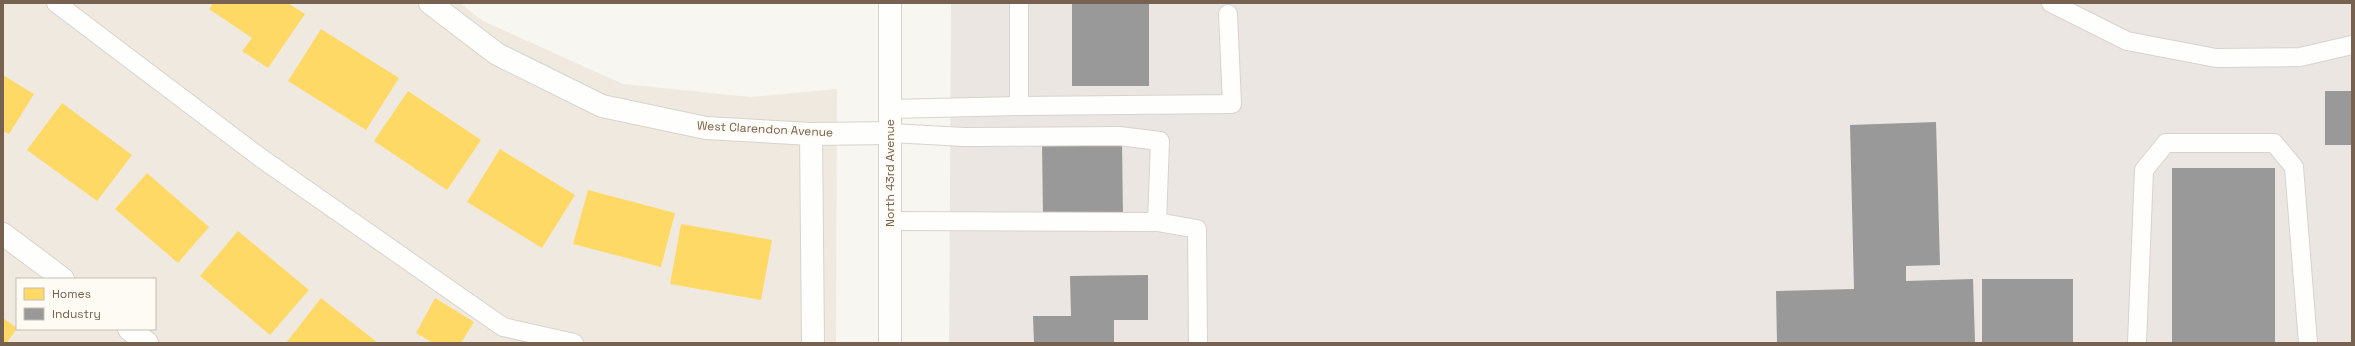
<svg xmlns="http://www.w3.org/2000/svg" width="2355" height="346" font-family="'Space Grotesk',sans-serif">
<rect width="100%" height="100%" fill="#f8f6f0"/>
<path fill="#f0e9df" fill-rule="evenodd" d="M3 3H460L483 21 623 84 750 97 837 89 836 343H3ZM17 279H155V329H17Z"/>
<path fill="#ebe6e1" d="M951 3H2352V343H949Z"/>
<path fill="#ffd966" d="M213 3H288L305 14 268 68 242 51 252 38 209 9Z
M321 29 399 78 366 130 288 81Z
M3 75 34 94 9 134 3 131Z
M408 91 481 140 447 190 374 141Z
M62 103 132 155 97 201 27 150Z
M500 149 575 195 542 248 467 202Z
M147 173 209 227 178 263 115 209Z
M588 190 675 213 661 267 573 244Z
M681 224 772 240 761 300 670 284Z
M238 231 309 290 270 335 200 276Z
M321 298 378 343H286Z
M435 298 474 322 461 343H433L416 333Z
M3 318 17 328 7 343H3Z"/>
<path fill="#999" d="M1072 3H1149V86H1072Z
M2325 91H2352V145H2325Z
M1936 122 1940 265 1906 266V281L1973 279 1975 343H1777L1776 291 1854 289 1850 125Z
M1042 142H1122L1123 216H1043Z
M2172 168H2275V343H2172Z
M1148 275V320H1114V343H1034L1033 316H1071L1070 276Z
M1982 279H2073V343H1982Z"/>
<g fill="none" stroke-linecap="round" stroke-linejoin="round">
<g stroke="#d8d3ce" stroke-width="20">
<path id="service" d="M56 3 261 158 503 327 574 343
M2051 3 2127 41 2216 58 2300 57 2352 45
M1019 106 1232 104 1228 14
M890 109 1019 106V3
M890 221 1157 222 1160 141 1119 136 964 137 891 133
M1157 222 1197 229 1198 343
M2137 343 2144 170 2166 143H2274L2294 167 2308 343"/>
</g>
<g stroke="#d8d3ce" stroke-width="24">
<path id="minor" d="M430 3 497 54 602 106 706 128 811 134 891 133
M811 134 813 343
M3 234 63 279
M129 329 147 343"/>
</g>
<g stroke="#d6d2cb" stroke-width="24">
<path id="secondary" d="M890 343V3"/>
</g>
<use href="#service" stroke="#fefefd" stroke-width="18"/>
<use href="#minor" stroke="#fefefd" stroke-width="22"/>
<use href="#secondary" stroke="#fefefd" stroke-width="22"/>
</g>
<g text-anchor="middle" stroke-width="4" stroke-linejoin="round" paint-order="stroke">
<g font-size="12" fill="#776150" stroke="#fefbf4">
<text transform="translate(765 129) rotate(3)" y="4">West Clarendon Avenue</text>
<text transform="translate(890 173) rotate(-90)" y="4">North 43rd Avenue</text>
</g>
</g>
<rect width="2355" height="346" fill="none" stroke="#776150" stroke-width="8"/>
<rect x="16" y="278" width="140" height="52" fill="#fefbf4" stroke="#c8bdb2"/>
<rect x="24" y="288" width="20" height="12" fill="#ffd966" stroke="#c8bdb2"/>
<text x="52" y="298" font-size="12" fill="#776150">Homes</text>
<rect x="24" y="308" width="20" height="12" fill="#999999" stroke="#c8bdb2"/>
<text x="52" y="318" font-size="12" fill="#776150">Industry</text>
</svg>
